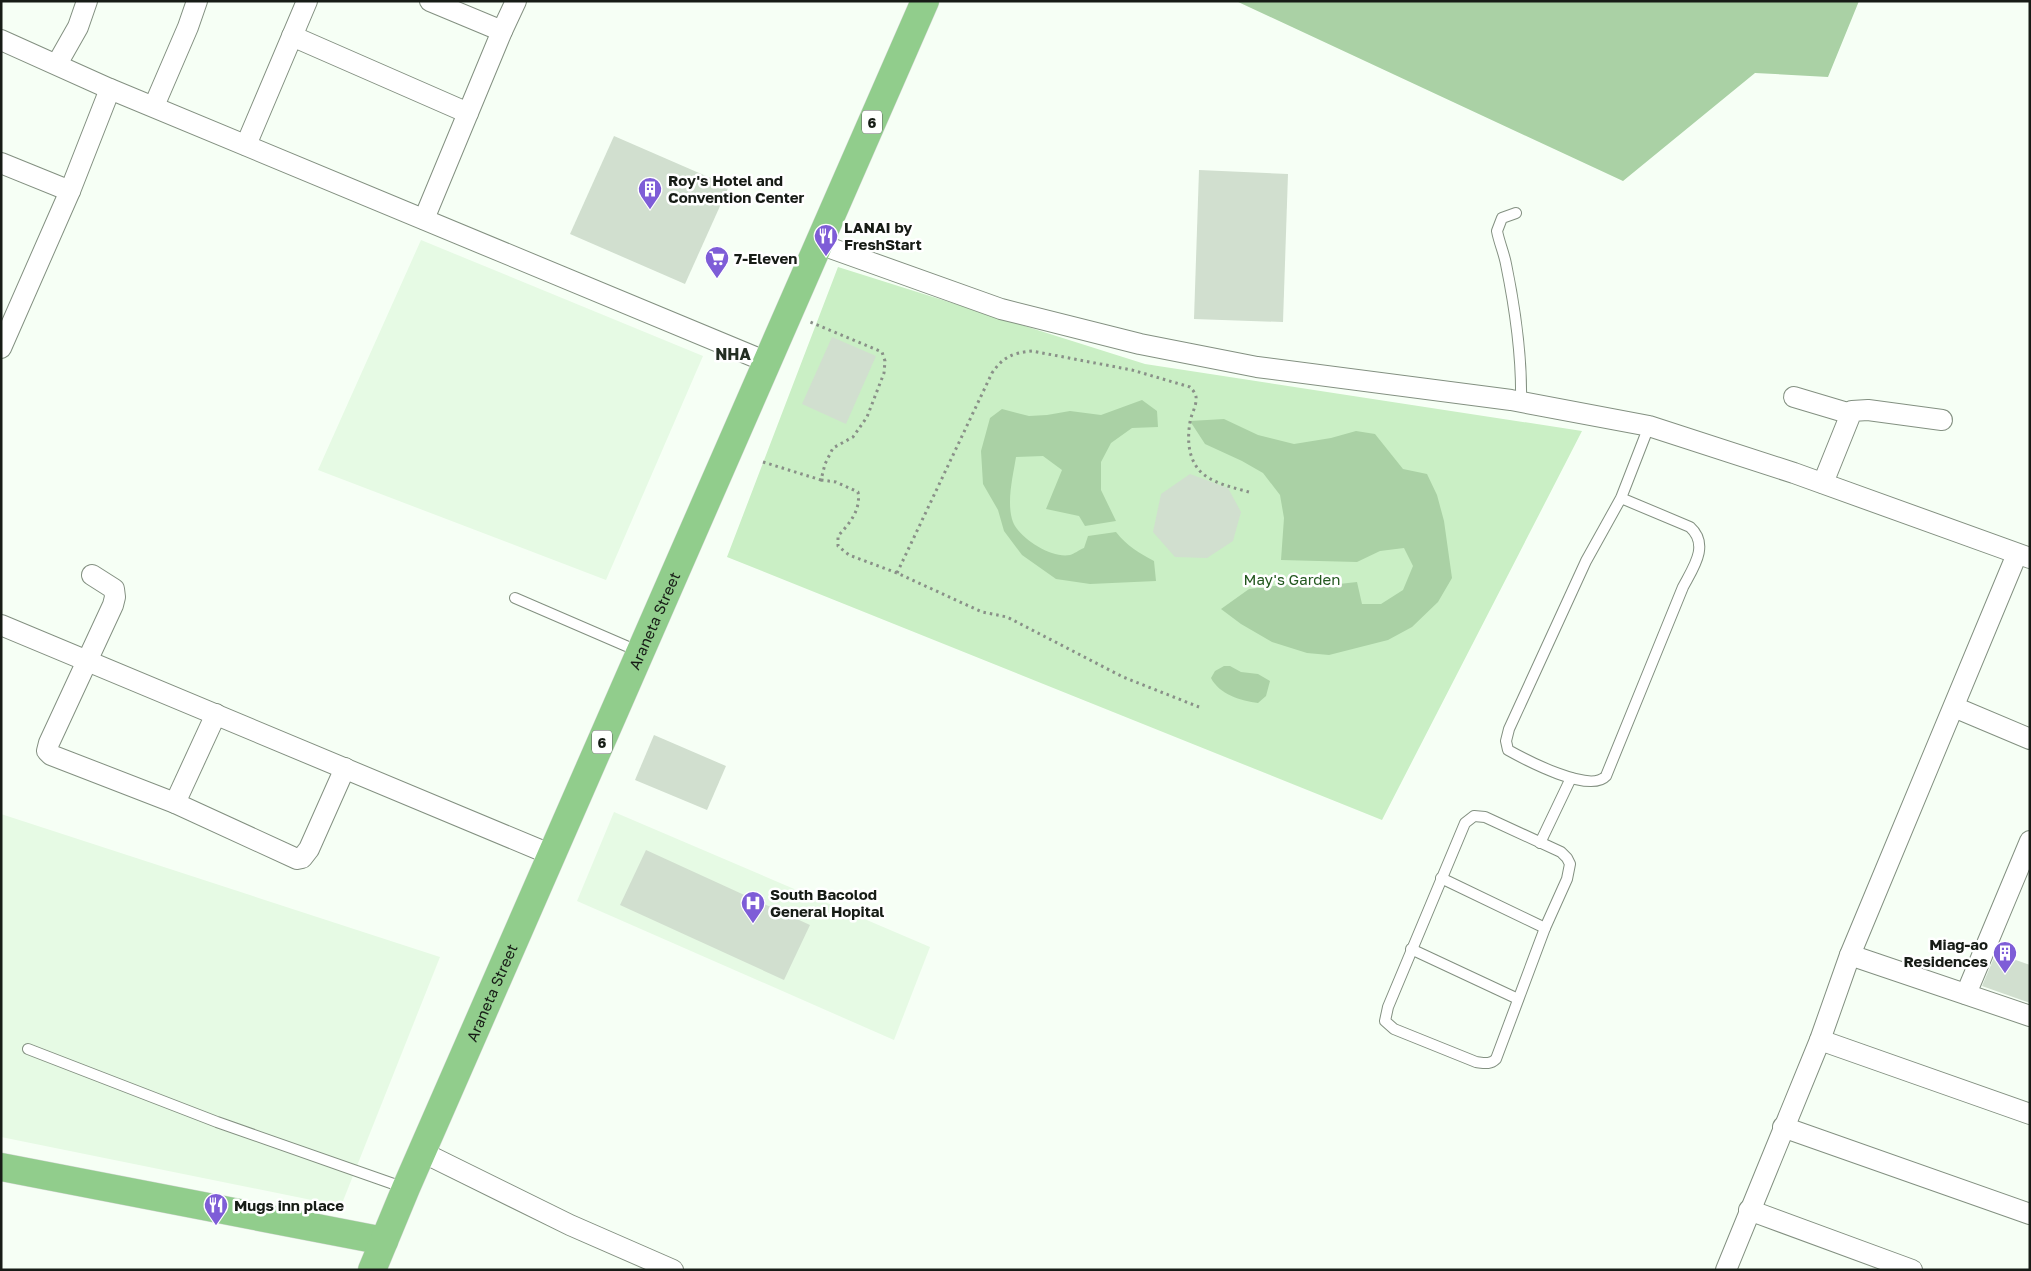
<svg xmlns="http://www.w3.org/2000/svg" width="2031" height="1271" viewBox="0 0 2031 1271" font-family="'Golos Text',sans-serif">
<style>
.built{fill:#e6fae4}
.green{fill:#caefc5}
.water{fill:#aad1a5}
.building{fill:#d1dfcf}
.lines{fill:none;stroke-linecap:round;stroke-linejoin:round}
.lane-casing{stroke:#839081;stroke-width:12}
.street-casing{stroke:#839081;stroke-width:22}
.primary-casing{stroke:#dadbda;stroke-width:29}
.path{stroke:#899088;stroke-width:3;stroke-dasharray:2.5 4;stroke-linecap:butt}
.lane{stroke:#fff;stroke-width:10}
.street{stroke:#fff;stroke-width:20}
.primary{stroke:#91cd8c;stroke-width:28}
.labels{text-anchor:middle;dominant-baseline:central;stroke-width:5;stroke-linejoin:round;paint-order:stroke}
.shield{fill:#fff;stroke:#5d605c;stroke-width:1}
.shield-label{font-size:14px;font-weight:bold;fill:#171c16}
.poi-label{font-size:15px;font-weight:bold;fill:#171c16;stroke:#fff;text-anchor:start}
.park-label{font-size:15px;fill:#22571e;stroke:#fff}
.street-label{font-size:15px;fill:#171c16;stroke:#fff}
.neighbourhood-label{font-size:16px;font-weight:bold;fill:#232e22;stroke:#fff}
</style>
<rect width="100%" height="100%" fill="#f6fff5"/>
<g class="built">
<polygon points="421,240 703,356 606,580 318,470"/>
<polygon points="614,812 930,947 894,1040 577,901"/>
<polygon points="1,814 440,957 341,1206 1,1137"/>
</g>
<polygon class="green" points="838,267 1145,364 1582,431 1382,820 727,557"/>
<g class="water">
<polygon points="1236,1 1859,1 1828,77 1755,73 1623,181"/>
<path d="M1142,400L1157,411L1158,427L1132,428L1111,443L1101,462V490L1116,521L1085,526L1079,516L1046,509L1062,470L1043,456L1016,457C1013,476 1006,503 1013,522C1019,538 1052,559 1070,555C1074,554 1079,550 1084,548L1088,536L1116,532C1127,546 1139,553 1154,561L1156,581L1090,584L1056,579L1022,555L1004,531L998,510L983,484L981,451L990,418L1002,409L1029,416L1047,415L1070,411L1101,415Z"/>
<polygon points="1224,419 1258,435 1294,444 1331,438 1356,431 1375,434 1403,469 1427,474 1437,495 1444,521 1452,578 1438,602 1412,627 1388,640 1329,655 1307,653 1272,642 1241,624 1221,609 1249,589 1292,584 1321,586 1357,582 1362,604 1381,604 1403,590 1413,566 1404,548 1380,551 1357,562 1281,560 1284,518 1280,495 1263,473 1242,461 1205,444 1190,421"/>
<path d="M1224,666H1230L1241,672L1258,674L1270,681L1266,696L1258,703C1241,701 1219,694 1211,678L1215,671Z"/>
</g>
<g class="building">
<polygon points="614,136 729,186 685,284 570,234"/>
<polygon points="1199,170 1288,174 1283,322 1194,319"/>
<polygon points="832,337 876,356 846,424 802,404"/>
<polygon points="1190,474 1228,488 1241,512 1233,541 1207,558 1175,557 1153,532 1161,494"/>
<polygon points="654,735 726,766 707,810 635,780"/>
<polygon points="646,850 810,925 784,980 620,905"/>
<polygon points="1996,953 2030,965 2030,1003 1982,986"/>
</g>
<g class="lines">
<g class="lane-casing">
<g id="lane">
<path d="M1516,213L1502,218L1497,231C1499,242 1504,253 1506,264C1515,308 1522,358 1521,402"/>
<path d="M1621,498L1690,527C1710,545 1693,568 1683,587L1606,776C1590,794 1526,760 1508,750L1506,741L1509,729L1586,561L1621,498L1649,426"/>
<polyline points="515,598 640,652"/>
<path d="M1474,816L1485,817L1561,852L1567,858L1570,864L1567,879L1545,928L1496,1059C1490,1065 1484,1063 1476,1062L1394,1029L1385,1021L1388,1007L1465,823Z"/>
<polyline points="1540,843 1571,778"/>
<polyline points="1441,878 1545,928"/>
<polyline points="1411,949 1518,999"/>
<polyline points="28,1049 217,1122 405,1188"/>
</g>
</g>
<g class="street-casing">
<g id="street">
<polyline points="430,1 502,31"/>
<polyline points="292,36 468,113"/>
<polyline points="1,40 110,89 767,362"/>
<polyline points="57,64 78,27 87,1"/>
<polyline points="154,106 188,27 197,1"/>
<polyline points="246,145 307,1"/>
<polyline points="1,163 70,191"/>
<polyline points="424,219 502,31 516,1"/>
<polyline points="819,244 1001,309 1140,344 1257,367 1511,400 1649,426 1794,473 2030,558"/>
<polyline points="1,348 70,191 110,89"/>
<polyline points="1794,397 1851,414"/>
<polyline points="1823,483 1852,411 1868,410 1942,420"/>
<polyline points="92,575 114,589 115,597 113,605 49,743 47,751 51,755 175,803 297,859 302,858 309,849 345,768"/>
<polyline points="1,625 552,855"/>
<polyline points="1954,707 2030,739"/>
<polyline points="175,803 216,714"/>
<polyline points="1850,955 2030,1016"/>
<polyline points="1966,994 2030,841"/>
<polyline points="1820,1040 2030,1114"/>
<polyline points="1783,1127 2030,1214"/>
<polyline points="422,1152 570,1225 673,1270"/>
<polyline points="1749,1210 1912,1270"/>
<polyline points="1726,1270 1820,1040 1850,955 2017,554"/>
</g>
</g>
<g class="primary-casing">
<g id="primary">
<polyline points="1,1167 384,1241"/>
<path id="s1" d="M372,1270L406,1188L925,1"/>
</g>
</g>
<g class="path">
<polyline points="763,462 821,480 825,464 833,448 853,437 867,417 884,373 885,361 882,352 810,322"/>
<path d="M821,480L836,482L858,492C861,510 850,523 838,536V546L849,555L897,573L982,612L1007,617L1123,677L1199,707"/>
<path d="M897,573L992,373C1003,357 1012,353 1032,351L1132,370L1190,387C1193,390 1197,395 1196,400C1196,407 1191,415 1190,422C1187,440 1188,460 1202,473C1214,484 1236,488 1252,493"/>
</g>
<use href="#lane" class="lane"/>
<use href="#street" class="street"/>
<use href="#primary" class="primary"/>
</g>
<defs>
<g id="building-pin" transform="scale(1.25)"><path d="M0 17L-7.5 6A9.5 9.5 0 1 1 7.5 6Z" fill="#7e5dd7" stroke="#fff"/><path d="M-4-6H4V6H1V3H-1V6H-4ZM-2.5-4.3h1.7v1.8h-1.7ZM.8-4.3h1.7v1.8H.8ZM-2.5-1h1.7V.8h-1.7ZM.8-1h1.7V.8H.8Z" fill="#fff"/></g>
<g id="restaurant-pin" transform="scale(1.25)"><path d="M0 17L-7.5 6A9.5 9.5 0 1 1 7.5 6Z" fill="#7e5dd7" stroke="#fff"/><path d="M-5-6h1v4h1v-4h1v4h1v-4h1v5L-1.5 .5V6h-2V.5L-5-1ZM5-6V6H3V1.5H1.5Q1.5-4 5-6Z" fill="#fff"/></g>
<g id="supermarket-pin" transform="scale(1.25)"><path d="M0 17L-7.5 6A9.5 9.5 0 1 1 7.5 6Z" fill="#7e5dd7" stroke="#fff"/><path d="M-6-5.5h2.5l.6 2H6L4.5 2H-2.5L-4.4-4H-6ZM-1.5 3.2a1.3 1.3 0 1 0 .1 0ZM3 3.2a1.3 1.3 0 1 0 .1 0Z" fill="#fff"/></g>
<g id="hospital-pin" transform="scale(1.25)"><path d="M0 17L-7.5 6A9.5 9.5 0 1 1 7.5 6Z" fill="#7e5dd7" stroke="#fff"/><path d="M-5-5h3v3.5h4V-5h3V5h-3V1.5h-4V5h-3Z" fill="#fff"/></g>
</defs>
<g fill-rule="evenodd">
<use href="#building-pin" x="650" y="189"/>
<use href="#restaurant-pin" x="826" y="236"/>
<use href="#supermarket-pin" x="717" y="258"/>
<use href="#hospital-pin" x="753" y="903"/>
<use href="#building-pin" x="2005" y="953"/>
<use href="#restaurant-pin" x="216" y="1205"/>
</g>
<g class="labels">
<g class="shield">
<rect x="862" y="110.5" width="20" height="23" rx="4"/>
<rect x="592" y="730.5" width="20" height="23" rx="4"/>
</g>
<g class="shield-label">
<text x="872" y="122">6</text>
<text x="602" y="742">6</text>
</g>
<g class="poi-label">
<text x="668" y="180">Roy's Hotel and<tspan x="668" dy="17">Convention Center</tspan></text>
<text x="844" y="227">LANAI by<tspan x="844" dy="17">FreshStart</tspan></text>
<text x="734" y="258">7-Eleven</text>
<text x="770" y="894">South Bacolod<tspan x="770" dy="17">General Hopital</tspan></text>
<text x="1988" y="944" text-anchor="end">Miag-ao<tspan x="1988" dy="17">Residences</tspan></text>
<text x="234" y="1205">Mugs inn place</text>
</g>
<g class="park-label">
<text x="1292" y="579">May's Garden</text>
</g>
<g class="street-label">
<text stroke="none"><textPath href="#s1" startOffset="708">Araneta Street</textPath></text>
<text stroke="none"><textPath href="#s1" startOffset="302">Araneta Street</textPath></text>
</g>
<g class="neighbourhood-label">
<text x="733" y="354">NHA</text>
</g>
</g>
<rect width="2031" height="1271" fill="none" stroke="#171c16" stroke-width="5"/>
</svg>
